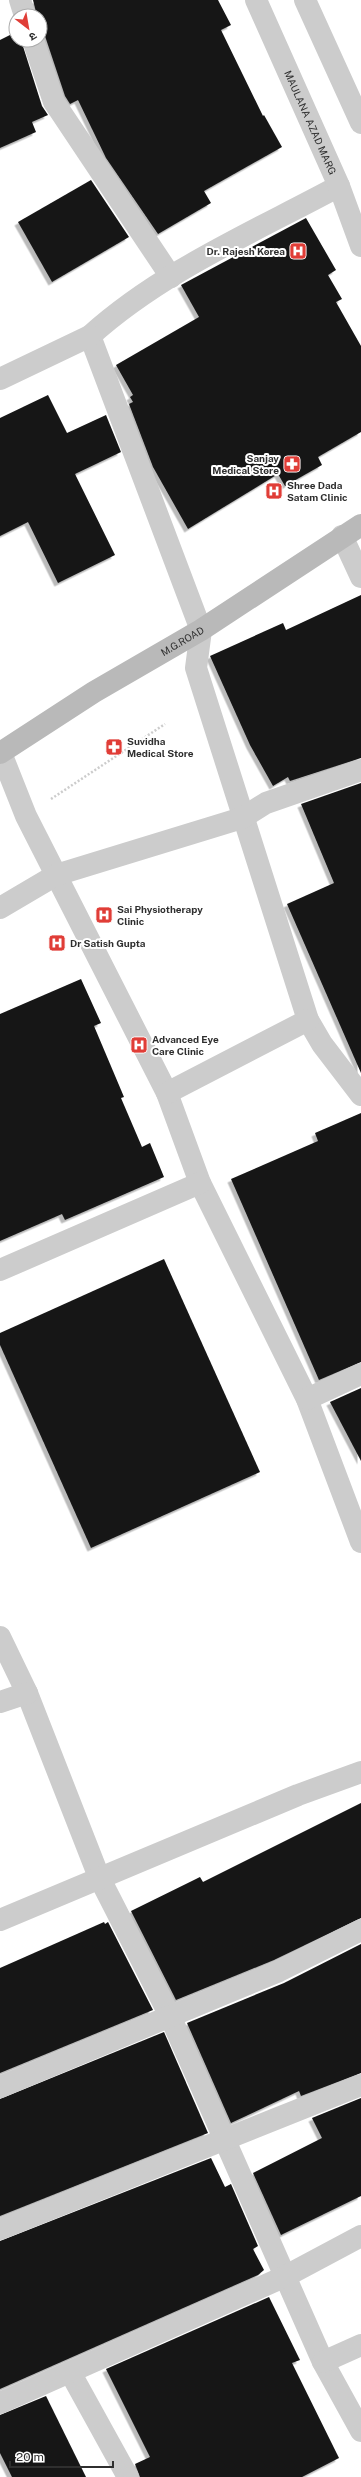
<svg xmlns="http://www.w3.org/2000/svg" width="361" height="2477" viewBox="0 0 361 2477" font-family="'Public Sans','Noto Sans Devanagari',sans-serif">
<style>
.building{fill:#161616;filter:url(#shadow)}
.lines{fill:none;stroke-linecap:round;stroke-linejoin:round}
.path{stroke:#ccc;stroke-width:2.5;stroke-dasharray:2 2;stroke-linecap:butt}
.minor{stroke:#ccc;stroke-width:22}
.tertiary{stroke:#ccc;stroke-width:22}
.secondary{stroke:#b9b9b9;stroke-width:22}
.labels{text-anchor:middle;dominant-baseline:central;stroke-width:4;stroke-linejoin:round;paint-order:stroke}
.street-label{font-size:10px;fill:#2f2f2f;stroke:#fff}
.poi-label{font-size:10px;font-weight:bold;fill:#2f2f2f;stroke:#fff;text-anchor:start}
</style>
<defs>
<filter id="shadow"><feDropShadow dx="-3.5" dy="3.5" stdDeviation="0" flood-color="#0004"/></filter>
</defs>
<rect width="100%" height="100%" fill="#fff"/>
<g class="building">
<polygon points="33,0 218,0 231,25 221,30 263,116 264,115 282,147 204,191 211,203 158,234 106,158 78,100 70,104 65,96 45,36 40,30 40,16 37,16"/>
<polygon points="16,32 16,40 21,40 42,106 48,115 32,122 36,132 0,148 0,40"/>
<polygon points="91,180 129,237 52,282 18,222"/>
<polygon points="306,218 336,270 328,275 342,299 336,302 361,346 361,432 318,457 322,465 285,486 278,474 188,529 153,467 129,404 133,402 130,397 133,395 116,365 199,317 181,285"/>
<polygon points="48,395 67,433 106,415 121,452 75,474 115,555 58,583 28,522 0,536 0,418"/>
<polygon points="361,595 361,758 290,781 288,777 273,786 250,745 210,656 283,623 286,630"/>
<polygon points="361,783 361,1073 287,904 334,883 301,804"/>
<polygon points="81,979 101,1023 94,1026 124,1097 121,1098 142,1147 150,1143 164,1177 65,1220 62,1214 0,1241 0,1014"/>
<polygon points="361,1113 361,1362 319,1380 231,1179 318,1141 315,1133"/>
<polygon points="164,1259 260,1472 91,1548 0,1345 0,1333"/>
<polygon points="361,1388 361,1461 330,1402"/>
<polygon points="361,1803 361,1918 274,1960 176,2000 131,1911 200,1877 203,1882"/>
<polygon points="104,1922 105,1924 108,1922 153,2010 0,2073 0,1968"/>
<polygon points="361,1944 361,2073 301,2096 299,2091 231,2123 187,2023 284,1983"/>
<polygon points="164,2032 208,2133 0,2216 0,2099"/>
<polygon points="361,2098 361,2196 281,2235 253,2173 322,2138 312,2118"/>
<polygon points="211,2158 225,2187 231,2184 258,2246 253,2249 264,2270 258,2275 0,2389 0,2241"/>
<polygon points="269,2297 300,2360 292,2363 339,2458 302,2477 140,2477 135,2464 150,2457 106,2369"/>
<polygon points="46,2396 86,2477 12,2477 0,2453 0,2415"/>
</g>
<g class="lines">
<polyline class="path" points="51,799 165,724"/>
<g class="minor">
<polyline points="20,0 25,16"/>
<polyline points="33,40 54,102 171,277"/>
<path d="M339,186C254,232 162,271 90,336L201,630L196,668L308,1020L322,1044L361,1095"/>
<polyline points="0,379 90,336"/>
<polyline points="342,536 361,577"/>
<polyline points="1,753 26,816 167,1093 200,1183 307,1399 361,1542"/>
<polyline points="0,908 56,875 242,818 266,803 361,770"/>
<polyline points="167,1093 308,1020"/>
<polyline points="0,1270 200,1183"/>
<polyline points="307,1399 361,1374"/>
<polyline points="0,1637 27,1693 99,1877 170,2016 323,2362 361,2431"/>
<polyline points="0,1702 27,1693"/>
<polyline points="0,1920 298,1795 361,1772"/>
<polyline points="0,2087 279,1971 361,1930"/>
<polyline points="0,2229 361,2085"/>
<polyline points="323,2362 361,2345"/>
<polyline points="70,2372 128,2477"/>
<polyline points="0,2403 286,2276 361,2236"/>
</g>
<g class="tertiary">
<path id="s1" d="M256,0L339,186L361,246"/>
<polyline points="305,0 361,123"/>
</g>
<path class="secondary" id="s2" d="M0,753L94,692L201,630L361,525"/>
</g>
<defs>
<g id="hospital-square" transform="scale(0.9)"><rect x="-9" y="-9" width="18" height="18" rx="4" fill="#e03d37" stroke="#fff"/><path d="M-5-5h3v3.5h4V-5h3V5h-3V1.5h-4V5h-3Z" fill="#fff"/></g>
<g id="pharmacy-square" transform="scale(0.9)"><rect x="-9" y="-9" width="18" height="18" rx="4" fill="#e03d37" stroke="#fff"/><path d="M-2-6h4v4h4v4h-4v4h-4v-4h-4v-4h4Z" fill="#fff"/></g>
</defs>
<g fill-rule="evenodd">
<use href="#hospital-square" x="298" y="251"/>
<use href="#pharmacy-square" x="292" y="464"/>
<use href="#hospital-square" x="274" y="491"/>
<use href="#pharmacy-square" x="114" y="747"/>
<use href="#hospital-square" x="104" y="915"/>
<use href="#hospital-square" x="57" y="943"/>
<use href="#hospital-square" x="139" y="1045"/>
</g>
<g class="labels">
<g class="street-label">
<text stroke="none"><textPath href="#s1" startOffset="134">MAULANA AZAD MARG</textPath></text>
<text stroke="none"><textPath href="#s2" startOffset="214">M.G.ROAD</textPath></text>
</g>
<g class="poi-label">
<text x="285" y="251" text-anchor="end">Dr. Rajesh Korea</text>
<text x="279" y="458" text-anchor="end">Sanjay<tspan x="279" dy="12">Medical Store</tspan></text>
<text x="287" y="485">Shree Dada<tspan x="287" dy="12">Satam Clinic</tspan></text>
<text x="127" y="741">Suvidha<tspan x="127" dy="12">Medical Store</tspan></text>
<text x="117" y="909">Sai Physiotherapy<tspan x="117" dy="12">Clinic</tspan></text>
<text x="70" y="943">Dr Satish Gupta</text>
<text x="152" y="1039">Advanced Eye<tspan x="152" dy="12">Care Clinic</tspan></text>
</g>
</g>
<g transform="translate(28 28) rotate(149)"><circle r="19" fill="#ffffff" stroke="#acacac"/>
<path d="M0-3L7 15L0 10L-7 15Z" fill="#e03d37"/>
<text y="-6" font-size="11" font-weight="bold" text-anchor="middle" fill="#2f2f2f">उ</text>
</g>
<path d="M10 2461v6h103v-6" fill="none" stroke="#2f2f2f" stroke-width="2"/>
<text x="16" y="2461" font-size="12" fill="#2f2f2f" stroke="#ffffff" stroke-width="3" paint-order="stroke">20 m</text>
</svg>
